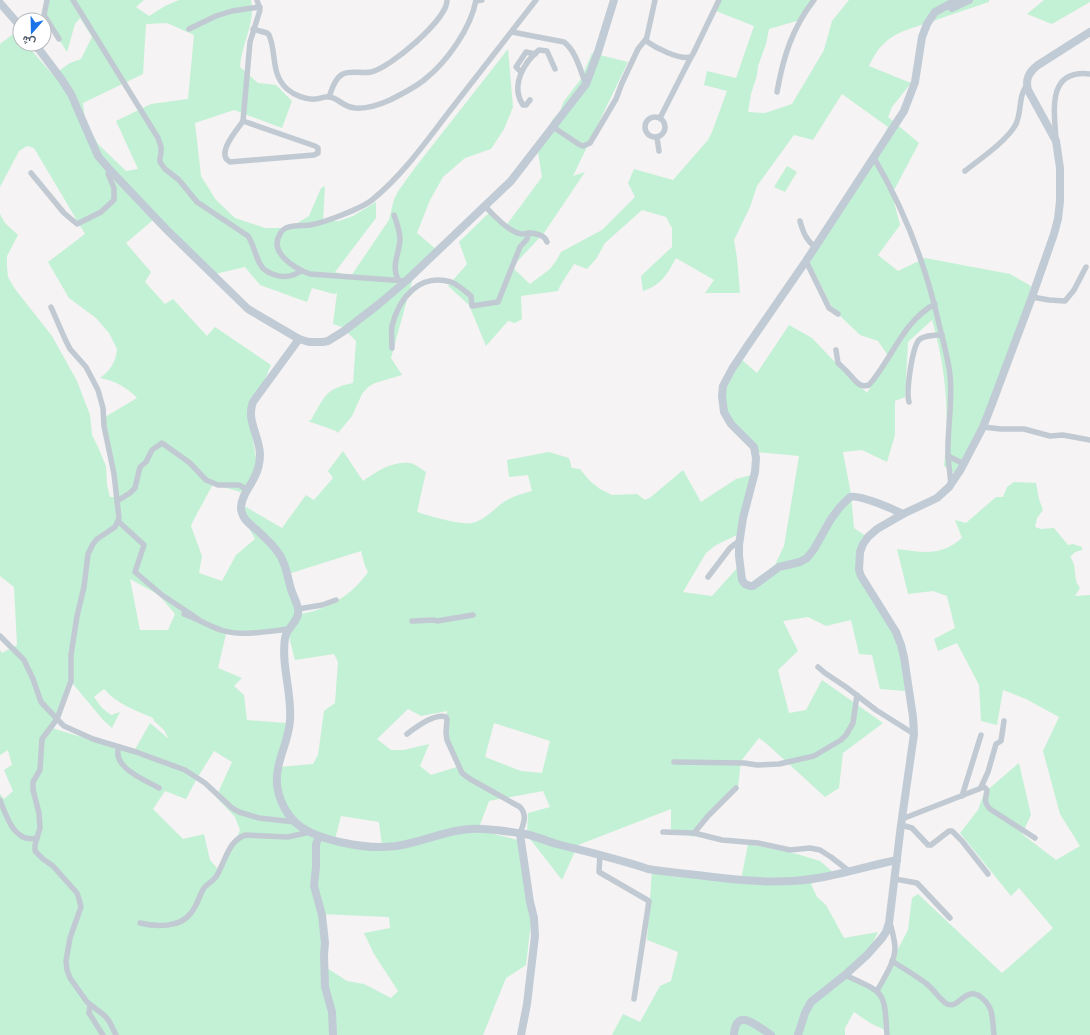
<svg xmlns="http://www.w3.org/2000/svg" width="1090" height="1035" viewBox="0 0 1090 1035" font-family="Arial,Vazirmatn,sans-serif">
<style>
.green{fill:#c3f1d5;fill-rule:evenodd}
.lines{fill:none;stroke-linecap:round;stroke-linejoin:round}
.street{stroke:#c1cad2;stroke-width:5.5}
.secondary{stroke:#c1cbd6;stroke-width:8}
</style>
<rect width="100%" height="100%" fill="#f5f3f3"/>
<g class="green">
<path d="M48,0H144L136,7L149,16L165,6L179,0H251C256,22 241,45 240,67L258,83L276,85L292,101L282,128L234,110L195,123L201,176L216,200L235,218L265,228H289L309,216L321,188L325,186L323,221H339L353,216L376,202V218L335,272L351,276L389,220L394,199L399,190L414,169L508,49L513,107L504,129L491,149L465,158L443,177L430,200L417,233L437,250L413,278L391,358L402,375L375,383L368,387L362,394L352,416L338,433L336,431L308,421L311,420C325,397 324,389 353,383L356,341L342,327L333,324L337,293L334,294L312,288L307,302L260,285L245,267L215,274L153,220L126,243L151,272L145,282L165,304L173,299L207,336L215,327L271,365L252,410V433L256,459L253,479L247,494L213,484L192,523L191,526L202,556L199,573L222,581L236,555L255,539L240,512L246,507L282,528L306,495L314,500L333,478L328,471L343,451L363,481C376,472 392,461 409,463C414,463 421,469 426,472L417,512C430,516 459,525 472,523C483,521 492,511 501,504C510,497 521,494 532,491L528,475L509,477L507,460L549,452L569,458L572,468L580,469L590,481L600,489L612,495L637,494L645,500L651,497L683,470L701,502L736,479L755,474L739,534L716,545L706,553L683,592L712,596L738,567L749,584L775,565L784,546L799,456L757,452L732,426L722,397L741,359L757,373L789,325L812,338L831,358L867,393L889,357L878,341L860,335L833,309L809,262L869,164L888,127L842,94L813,140L794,135L757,186L750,207L734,240L737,258L740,293H705L714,280L676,258C667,275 661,285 643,291L641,276L672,247V228L666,217L642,210L605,243L596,259L587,269L574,264L560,286L558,291L521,296L522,319L515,323L508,321L486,346L469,305L448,286L467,264L459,242L492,210L505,227L542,177L537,146L553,119L560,111L564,101L581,79L592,53L628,62L573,176L585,172L544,233L512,267L530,284L550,269L556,261L561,252L602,230L635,197L628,183L634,169L673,180L708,140L712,132L727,91L704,85L707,71L736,78L754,26L716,11L721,0H814L800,20L769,29L766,44L758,66L757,75L751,94L748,112L765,113L792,104L824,50L832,21L849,0H989V2C970,8 951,15 933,21C902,32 884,33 869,66L911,83L892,107L888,117L919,143L892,194L900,225L878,255L898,271L925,258L1010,274L1031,286L1024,322L979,432L958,476L944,466C950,416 946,368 932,320L908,342L905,397L895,401V435L887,462L862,450L843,452L851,494L854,528L867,537L864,543L862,573L900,643L905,691L880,689L872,655L859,654L851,620L826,626L808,617L783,621L798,651L778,670L789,713L806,710L822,680L883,723L843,753L839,788L825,797L768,745L759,738L741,761L738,787L720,803L694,837L671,831V809L578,845L562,880L527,835L528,813L550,807L543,791L489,801L478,830L518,840L531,923L526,965L506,978L483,1035H0V794L4,799L13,791L4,770L12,765L8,750L0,755V650L2,653L17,645L14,587L0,576V214L5,223L18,235L7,256V267L8,277L15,289L52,336L77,381L90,415L92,435L98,447L106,466L107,485L110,497H117L105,417L137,398C127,387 115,381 100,378C110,371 116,362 117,349L109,333L96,318L69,298L48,262L85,234L34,148L27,146L19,151L0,187V44L16,32L20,37V44H26L53,75L70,63L81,59L92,37L80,18L75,24L67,52L45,18ZM167,23L194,35L188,99L151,104L116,121L138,169L126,171L98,144L85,121L83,103L143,74L146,24ZM361,551L365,566L368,572C352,595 329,609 301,614L285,575ZM130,579L159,595L175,614L168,630H140ZM288,633L295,660L334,654L338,662L335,703L324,711L318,755L313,764L279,767L286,723L247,720L244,695L234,686L242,678L218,668L226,634ZM73,684L104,721L112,728L120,712L111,715L102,708L94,697L104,689C117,704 135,710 153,718L154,721L164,730L169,739L150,723L133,753L52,728L69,688ZM408,709L421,716L447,711L445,732L460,766L431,775L420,766L429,744L404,750H391L377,739ZM494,723L550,741L542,773L521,771L485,757ZM214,751L232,762L216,797L235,817L240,830L234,844L218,869L210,860L204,834L183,839L153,809L165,791L186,799L196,780ZM341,816L379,822L382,846L334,843ZM320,914L389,917L390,928L364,933L374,954L398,991L391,998L364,984L347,981L327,968Z"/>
<polygon points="1044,0 1090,0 1090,2 1052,24 1027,14"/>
<polygon points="787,166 797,172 785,192 774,187"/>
<path d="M1014,482L1036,483L1039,499L1043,510L1037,518L1035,527L1041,529L1054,528L1068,545L1073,544L1082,547V550L1075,552L1070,557C1078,566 1072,578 1080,588L1075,596L1090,595V1035H884L885,1030L870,1023L854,1012L845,1028V1035H612L623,1014L640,1022L660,986L671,981L678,952L647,940L652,870L675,877L741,880L748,844L797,854L820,861L835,874L811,884L817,897L826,905L844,938L878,932L867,955L848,975L877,989L908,930L912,898L918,894L1002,973L1053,928L1019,888L1011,896L960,833L978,810L984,793L1019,763L1031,815L1022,834L1056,860L1080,846L1060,814L1043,751L1059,717L1026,699L1003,690L997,725L981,721L979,685L957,643L938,651L934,639L955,628L947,596L933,591L908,594L897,549C923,552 940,557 962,538L955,520L966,523L996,497H1003L1007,487Z"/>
</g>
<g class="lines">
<g class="street">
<polyline points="47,0 44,15 59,39"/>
<path d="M73,0L158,138L161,147V153L160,158V162L165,169L179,180L197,202L248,236C254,245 255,255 260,264C265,274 282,279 293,275C296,274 299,272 301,271"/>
<path d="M655,0L646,41C656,48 679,60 691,57L693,54L719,0"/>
<polyline points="476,1 482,0"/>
<polyline points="189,29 216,16 232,11 260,7"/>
<path d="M253,29L267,33L269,35C277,53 270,73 287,89C294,95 306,100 315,99C320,99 325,96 330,97C338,98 343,107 355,108C367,109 379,105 390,100C402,94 414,88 424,80C447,62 471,28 476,0"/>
<path d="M512,32L564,42C576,51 580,70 586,84"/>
<polyline points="521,72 516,67 526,52 535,54"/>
<path d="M777,92C783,58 792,28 814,0"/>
<path d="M329,97C332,89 335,78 343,74C351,70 362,74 371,72C390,68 448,19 447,0"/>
<path d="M530,100L526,105H523C510,86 524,62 539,50L547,51L555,69"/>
<circle cx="655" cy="127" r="10"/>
<polyline points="660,118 691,57"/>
<path d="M243,121L315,146L318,148V153L314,155L230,162C215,154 237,130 243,121Z"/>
<polyline points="243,121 250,42 260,10 257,0"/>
<polyline points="553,127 580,145 583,146 590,143 616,99 622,83 638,49 646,39"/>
<polyline points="657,138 659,151"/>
<path d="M1056,139C1054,110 1047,69 1090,74"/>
<path d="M874,158C904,209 926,266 939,324C943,341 948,357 950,375C953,402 947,429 948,457C949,466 950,475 951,484"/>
<path d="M965,171C980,159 1008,140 1016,124C1022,111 1018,96 1027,85"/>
<polyline points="31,173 64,213 77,224 101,212 114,200 114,188 108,174 110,170"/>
<path d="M485,206C492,214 511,234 522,234C524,234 526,233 529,233C535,233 545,235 547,242"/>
<path d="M394,215C397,223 400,231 400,240C399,255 391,265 398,280"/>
<path d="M800,221C803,232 806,240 815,247"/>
<polyline points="806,261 829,308 838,314"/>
<path d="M406,281L310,274C296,269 268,253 280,234C281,231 285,228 289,227C296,225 304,226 310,225C324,223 362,208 372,200C404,174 427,140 452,108C480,72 508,36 536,0"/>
<polyline points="1032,297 1049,300 1065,301 1074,290 1086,267"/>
<polyline points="51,307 65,339 70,349 86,367 98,390 103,408 104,426 114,474 119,518 115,527 97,539 93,544 88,554 84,587 77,616 71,655 71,681 57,719 64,726 93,739 136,752 185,770 205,783 232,808 239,812 259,818 295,822"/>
<path d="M392,348C392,341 391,333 392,326C399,298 419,273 451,282C457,284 465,291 471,296L472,306L498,302L520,247L527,239L529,233"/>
<path d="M836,350L838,363C842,367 846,370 850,375C856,381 859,388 869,385C892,359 903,321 935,304"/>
<path d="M909,402C906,392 912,345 920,339C926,335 936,335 942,335"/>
<polyline points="983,427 1001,429 1024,429 1050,436 1063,435 1090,440"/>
<polyline points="948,456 964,464"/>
<polyline points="117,501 130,493 135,488 140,467 146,462 152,450 162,443 190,463 206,480 218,485 239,485 248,490"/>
<polyline points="119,522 144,545 135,572 162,595 198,619"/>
<polyline points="708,577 730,548 739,541"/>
<polyline points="298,609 322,605 336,600"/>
<path d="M184,614C197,618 208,626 221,630C240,637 270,631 289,629"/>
<polyline points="412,621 434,620 437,621 473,615"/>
<polyline points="0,636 24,660 33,679 41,702 57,719 42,739 40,770 33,782 33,790 39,813 40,828 35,845 35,851 43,859 53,866 77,893 79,899 81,907 70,938 66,961 67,970 70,978 87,1002 105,1016 109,1021 116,1035"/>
<polyline points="818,667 825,673 846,687 876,710 914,734"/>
<path d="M407,734C416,727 435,713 446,717L447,719L446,733L447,740L462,773L470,779L520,807C528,816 523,824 520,834"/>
<path d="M119,747C111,767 145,780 159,788"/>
<polyline points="674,762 744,763 757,765 779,764 814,756 841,740 846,735 853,723 857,695"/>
<polyline points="981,787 988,772 996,744 1001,741 1004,721"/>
<polyline points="736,788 708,816 694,833 722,840 758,843 790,850 810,848 820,850 831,857 849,871"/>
<polyline points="962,796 981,735"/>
<path d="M0,800C6,816 15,844 37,838"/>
<path d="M902,819L984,787L987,790C986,799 983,801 990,809L1035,838"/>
<polyline points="901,825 912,828 928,845 931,845 949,831 952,831 962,841 988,874"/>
<polyline points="663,832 694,833"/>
<polyline points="600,854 599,872 649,901 634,999"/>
<polyline points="895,879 917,883 950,918"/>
<path d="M140,923C156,927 180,928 191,913C197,906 199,896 204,888C206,885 210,883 213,880C217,877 219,872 221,867C227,855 231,839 246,835L288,837L310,832"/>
<path d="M892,961C904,969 917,976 928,985C934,990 941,1001 947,1004C957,1008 962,995 971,994C979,992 989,1004 991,1011C993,1018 993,1027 994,1035"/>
<path d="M845,975C886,994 884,990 887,1035"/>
<path d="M877,991C884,978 894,964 895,949C895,940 892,931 890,923"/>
<polyline points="90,1005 89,1013 103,1035"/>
</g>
<g class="secondary">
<path d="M614,0L598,52L586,84L511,181L406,281L379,304L344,331L328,341L323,342H309L299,339L253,402C246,420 259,435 260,454C260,461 258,471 254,478C250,487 241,496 241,508C241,511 243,516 245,519C248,523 253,527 257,530C264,537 271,543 277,551C286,562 287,576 291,589C293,596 297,602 298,609C300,621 287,627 285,638C281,666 292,692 290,720C289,742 275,762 277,784C278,797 285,812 294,821C313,841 369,850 396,846C425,842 454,826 484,829C498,830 512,832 525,834C536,836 546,841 557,844C588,852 618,859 648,869C665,872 681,873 697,875C727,879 762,883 792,881C828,879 862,867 897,860"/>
<polyline points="0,3 20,26"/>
<polyline points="952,8 969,0"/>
<polyline points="35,44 62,80 71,94 98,156 110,170 166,229 248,309 299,339"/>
<path d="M903,514C893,509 859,494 850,497L840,507L831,519L814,549L807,558L800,562L779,567L753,586H750L745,584L742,580L739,556V545L743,518L755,472L756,458L754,447L731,424L724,412L722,396L723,386L732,369L748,345L806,261L904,111L915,82L922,37L927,24L935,12L957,0"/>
<polyline points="520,834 530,902 534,918 535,936 527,1004 521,1035"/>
<polyline points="319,837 316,844 316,867 314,886 322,915 325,943 324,955 325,987 332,1012 333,1035"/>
<path d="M734,1035C736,1006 757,1026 771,1035"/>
<path d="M798,1035L805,1013L811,1002L845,975L867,955L882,938L886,932L889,923L901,825L914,734L913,717L904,657L901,645L896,632L861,576L859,570L860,552L863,544L868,537L877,529L903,514L937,498L949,487L961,469L983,427L992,404L1032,297L1054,234L1058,219L1060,201V168L1056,141L1028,90C1025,79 1029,72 1038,65L1090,32"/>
</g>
</g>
<g transform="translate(32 32) rotate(200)"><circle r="19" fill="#ffffff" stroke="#b7bbc0"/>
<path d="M0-3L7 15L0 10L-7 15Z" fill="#1a73e8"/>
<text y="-6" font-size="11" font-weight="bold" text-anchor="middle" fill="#4a5661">ش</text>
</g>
</svg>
